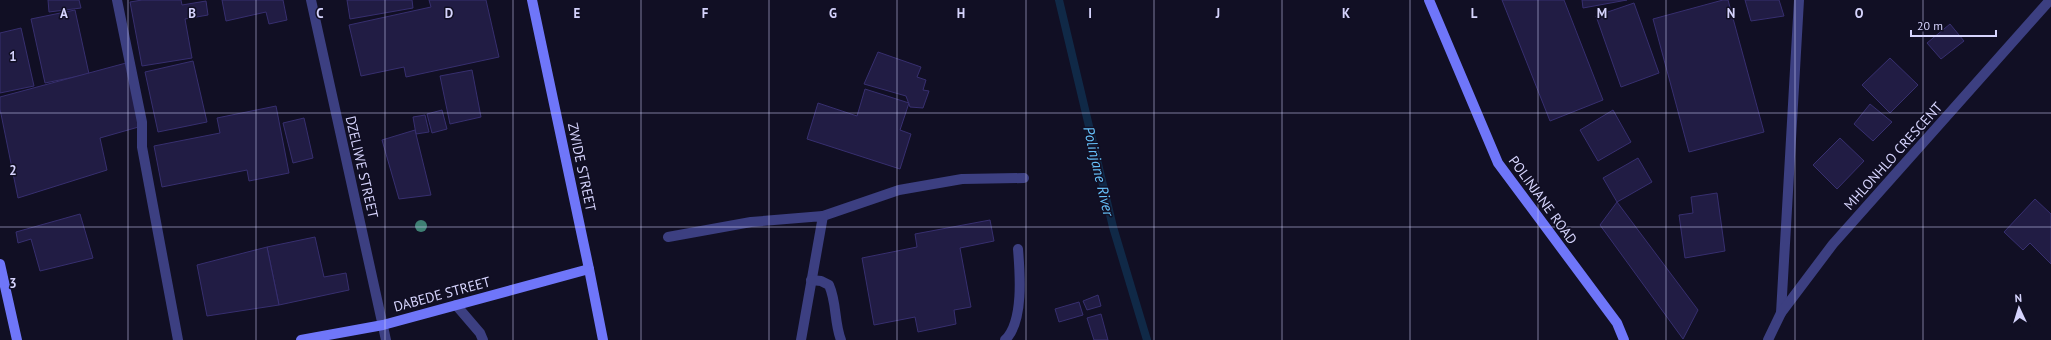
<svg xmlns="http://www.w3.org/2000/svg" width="2051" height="340" viewBox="0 0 2051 340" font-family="'PT Sans',sans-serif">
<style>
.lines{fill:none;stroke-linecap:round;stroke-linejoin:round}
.stream{stroke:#102947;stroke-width:8}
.building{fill:#211c44;stroke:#372f6f}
.lane{stroke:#3c3f81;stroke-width:10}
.street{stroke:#3c3f81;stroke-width:10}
.secondary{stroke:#6f76f9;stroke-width:10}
.tree{fill:#3e7f73}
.grid{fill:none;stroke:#d6d4fd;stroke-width:1;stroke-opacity:0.55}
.labels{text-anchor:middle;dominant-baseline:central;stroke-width:3;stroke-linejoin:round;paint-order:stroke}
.street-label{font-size:14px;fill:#d6d4fd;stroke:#110f24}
.water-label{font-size:15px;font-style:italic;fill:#66c0f9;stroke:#110f24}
.grid-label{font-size:13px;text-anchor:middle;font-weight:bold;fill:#d6d4fd;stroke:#110f24;stroke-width:3;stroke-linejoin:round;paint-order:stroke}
</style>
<rect width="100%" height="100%" fill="#110f24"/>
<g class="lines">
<polyline class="stream" points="1059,0 1113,227 1147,340"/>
</g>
<g class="building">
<polygon points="48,0 79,0 81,8 49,12"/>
<polygon points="142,0 181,0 182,5 206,1 208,15 185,19 192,58 142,66 130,2"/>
<polygon points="222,0 283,0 287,20 269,24 266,12 226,21"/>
<polygon points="347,0 412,0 413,8 350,19"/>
<polygon points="429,0 486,0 499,57 406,77 404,67 361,76 349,25 431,7"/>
<polygon points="1502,0 1564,0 1603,100 1550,121"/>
<polygon points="1582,0 1627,0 1583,8"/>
<polygon points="1723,0 1728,0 1764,132 1689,152 1653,19"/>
<polygon points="1745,0 1779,0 1784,16 1751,21"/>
<polygon points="1634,3 1659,73 1621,87 1596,16"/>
<polygon points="75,10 89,74 45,83 31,19"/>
<polygon points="1950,24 1964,41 1941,59 1927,43"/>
<polygon points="21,28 34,86 0,93 0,33"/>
<polygon points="878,52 921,67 917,77 926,80 923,90 929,91 923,108 910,107 906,96 864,84"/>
<polygon points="1890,58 1918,85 1890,113 1862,85"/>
<polygon points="193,61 207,122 158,132 145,72"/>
<polygon points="126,63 142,126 100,138 107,170 18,198 0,109 0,97"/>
<polygon points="472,70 481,117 450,124 440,76"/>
<polygon points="865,89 909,103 900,130 911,134 900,169 807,139 818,103 857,116"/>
<polygon points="1870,104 1892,122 1873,141 1854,124"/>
<polygon points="276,106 289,173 249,181 247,170 162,187 154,146 220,133 217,118"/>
<polygon points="442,110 447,129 432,133 427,114"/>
<polygon points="1613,110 1631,142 1598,161 1580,130"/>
<polygon points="425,115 429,132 416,134 413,117"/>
<polygon points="304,118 313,158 293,163 283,123"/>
<polygon points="415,130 431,195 399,199 382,140"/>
<polygon points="1840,138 1864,161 1837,189 1813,165"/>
<polygon points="1638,158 1652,182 1617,202 1603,178"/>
<polygon points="1717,193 1725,251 1685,258 1679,215 1693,213 1691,197"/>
<polygon points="2035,199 2051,214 2051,264 2030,243 2023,250 2004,232"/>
<polygon points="1617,202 1698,310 1683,339 1600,225"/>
<polygon points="80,214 93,258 40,271 31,239 18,243 16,232"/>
<polygon points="990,220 994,241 960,248 971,307 954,310 956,324 918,332 915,317 874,325 862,258 917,247 915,234"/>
<polygon points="315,237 324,277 346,273 349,290 279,305 267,247"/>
<polygon points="267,247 279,305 207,316 197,265"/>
<polygon points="1098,295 1101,306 1087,310 1083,301"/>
<polygon points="1079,302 1083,315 1059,322 1055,309"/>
<polygon points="1101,314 1108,340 1094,340 1087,318"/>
</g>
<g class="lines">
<g class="lane">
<polyline points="311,0 386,340"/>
<polyline points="823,216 899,190 962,179 1024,178"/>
<polyline points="668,237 751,222 823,216 801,340"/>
<path d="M811,280L821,281L829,285C837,303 834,322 841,340"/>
<polyline points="456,305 480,333 483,340"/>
<polyline points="1781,313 1799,0"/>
<path d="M1005,340C1024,322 1020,273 1018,249"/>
</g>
<g class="street">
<polyline points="117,0 142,122 142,147 178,340"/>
<polyline points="1768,340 1781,313 1833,244 2050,0"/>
</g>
<g class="secondary">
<polyline points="532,0 589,269 603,340"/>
<polyline points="1429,0 1498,163 1617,323 1624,340"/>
<polyline points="0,264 17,340"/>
<polyline points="301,340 383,325 589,269"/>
</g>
</g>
<circle class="tree" cx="421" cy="226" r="6"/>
<path class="grid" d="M128,0V340M256,0V340M385,0V340M513,0V340M641,0V340M769,0V340M897,0V340M1026,0V340M1154,0V340M1282,0V340M1410,0V340M1538,0V340M1666,0V340M1795,0V340M1923,0V340M0,113H2051M0,227H2051"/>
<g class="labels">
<g class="street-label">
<text transform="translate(1893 156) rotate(-48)">MHLONHLO CRESCENT</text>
<text transform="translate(362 167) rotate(77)">DZELIWE STREET</text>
<text transform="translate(582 167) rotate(78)">ZWIDE STREET</text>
<text transform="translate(1543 200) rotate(54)">POLINJANE ROAD</text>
<text transform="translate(442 294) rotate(-15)">DABEDE STREET</text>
</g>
<g class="water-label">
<text transform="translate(1099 171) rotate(77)">Polinjane River</text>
</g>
</g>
<g class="grid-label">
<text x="64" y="18">A</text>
<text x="192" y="18">B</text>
<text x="320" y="18">C</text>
<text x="449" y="18">D</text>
<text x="577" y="18">E</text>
<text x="705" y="18">F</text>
<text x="833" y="18">G</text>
<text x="961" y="18">H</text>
<text x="1090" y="18">I</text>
<text x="1218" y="18">J</text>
<text x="1346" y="18">K</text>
<text x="1474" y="18">L</text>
<text x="1602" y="18">M</text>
<text x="1731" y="18">N</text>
<text x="1859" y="18">O</text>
<text x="13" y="61">1</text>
<text x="13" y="175">2</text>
<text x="13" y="288">3</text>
</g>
<g transform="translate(2019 308) rotate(356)" stroke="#110f24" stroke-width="3" paint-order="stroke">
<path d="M0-3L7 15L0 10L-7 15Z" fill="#d6d4fd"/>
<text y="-6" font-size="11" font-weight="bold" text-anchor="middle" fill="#d6d4fd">N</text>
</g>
<path d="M1911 30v6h85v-6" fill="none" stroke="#d6d4fd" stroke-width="2"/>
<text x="1917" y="30" font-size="12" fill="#d6d4fd" stroke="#110f24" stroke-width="3" paint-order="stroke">20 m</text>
</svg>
